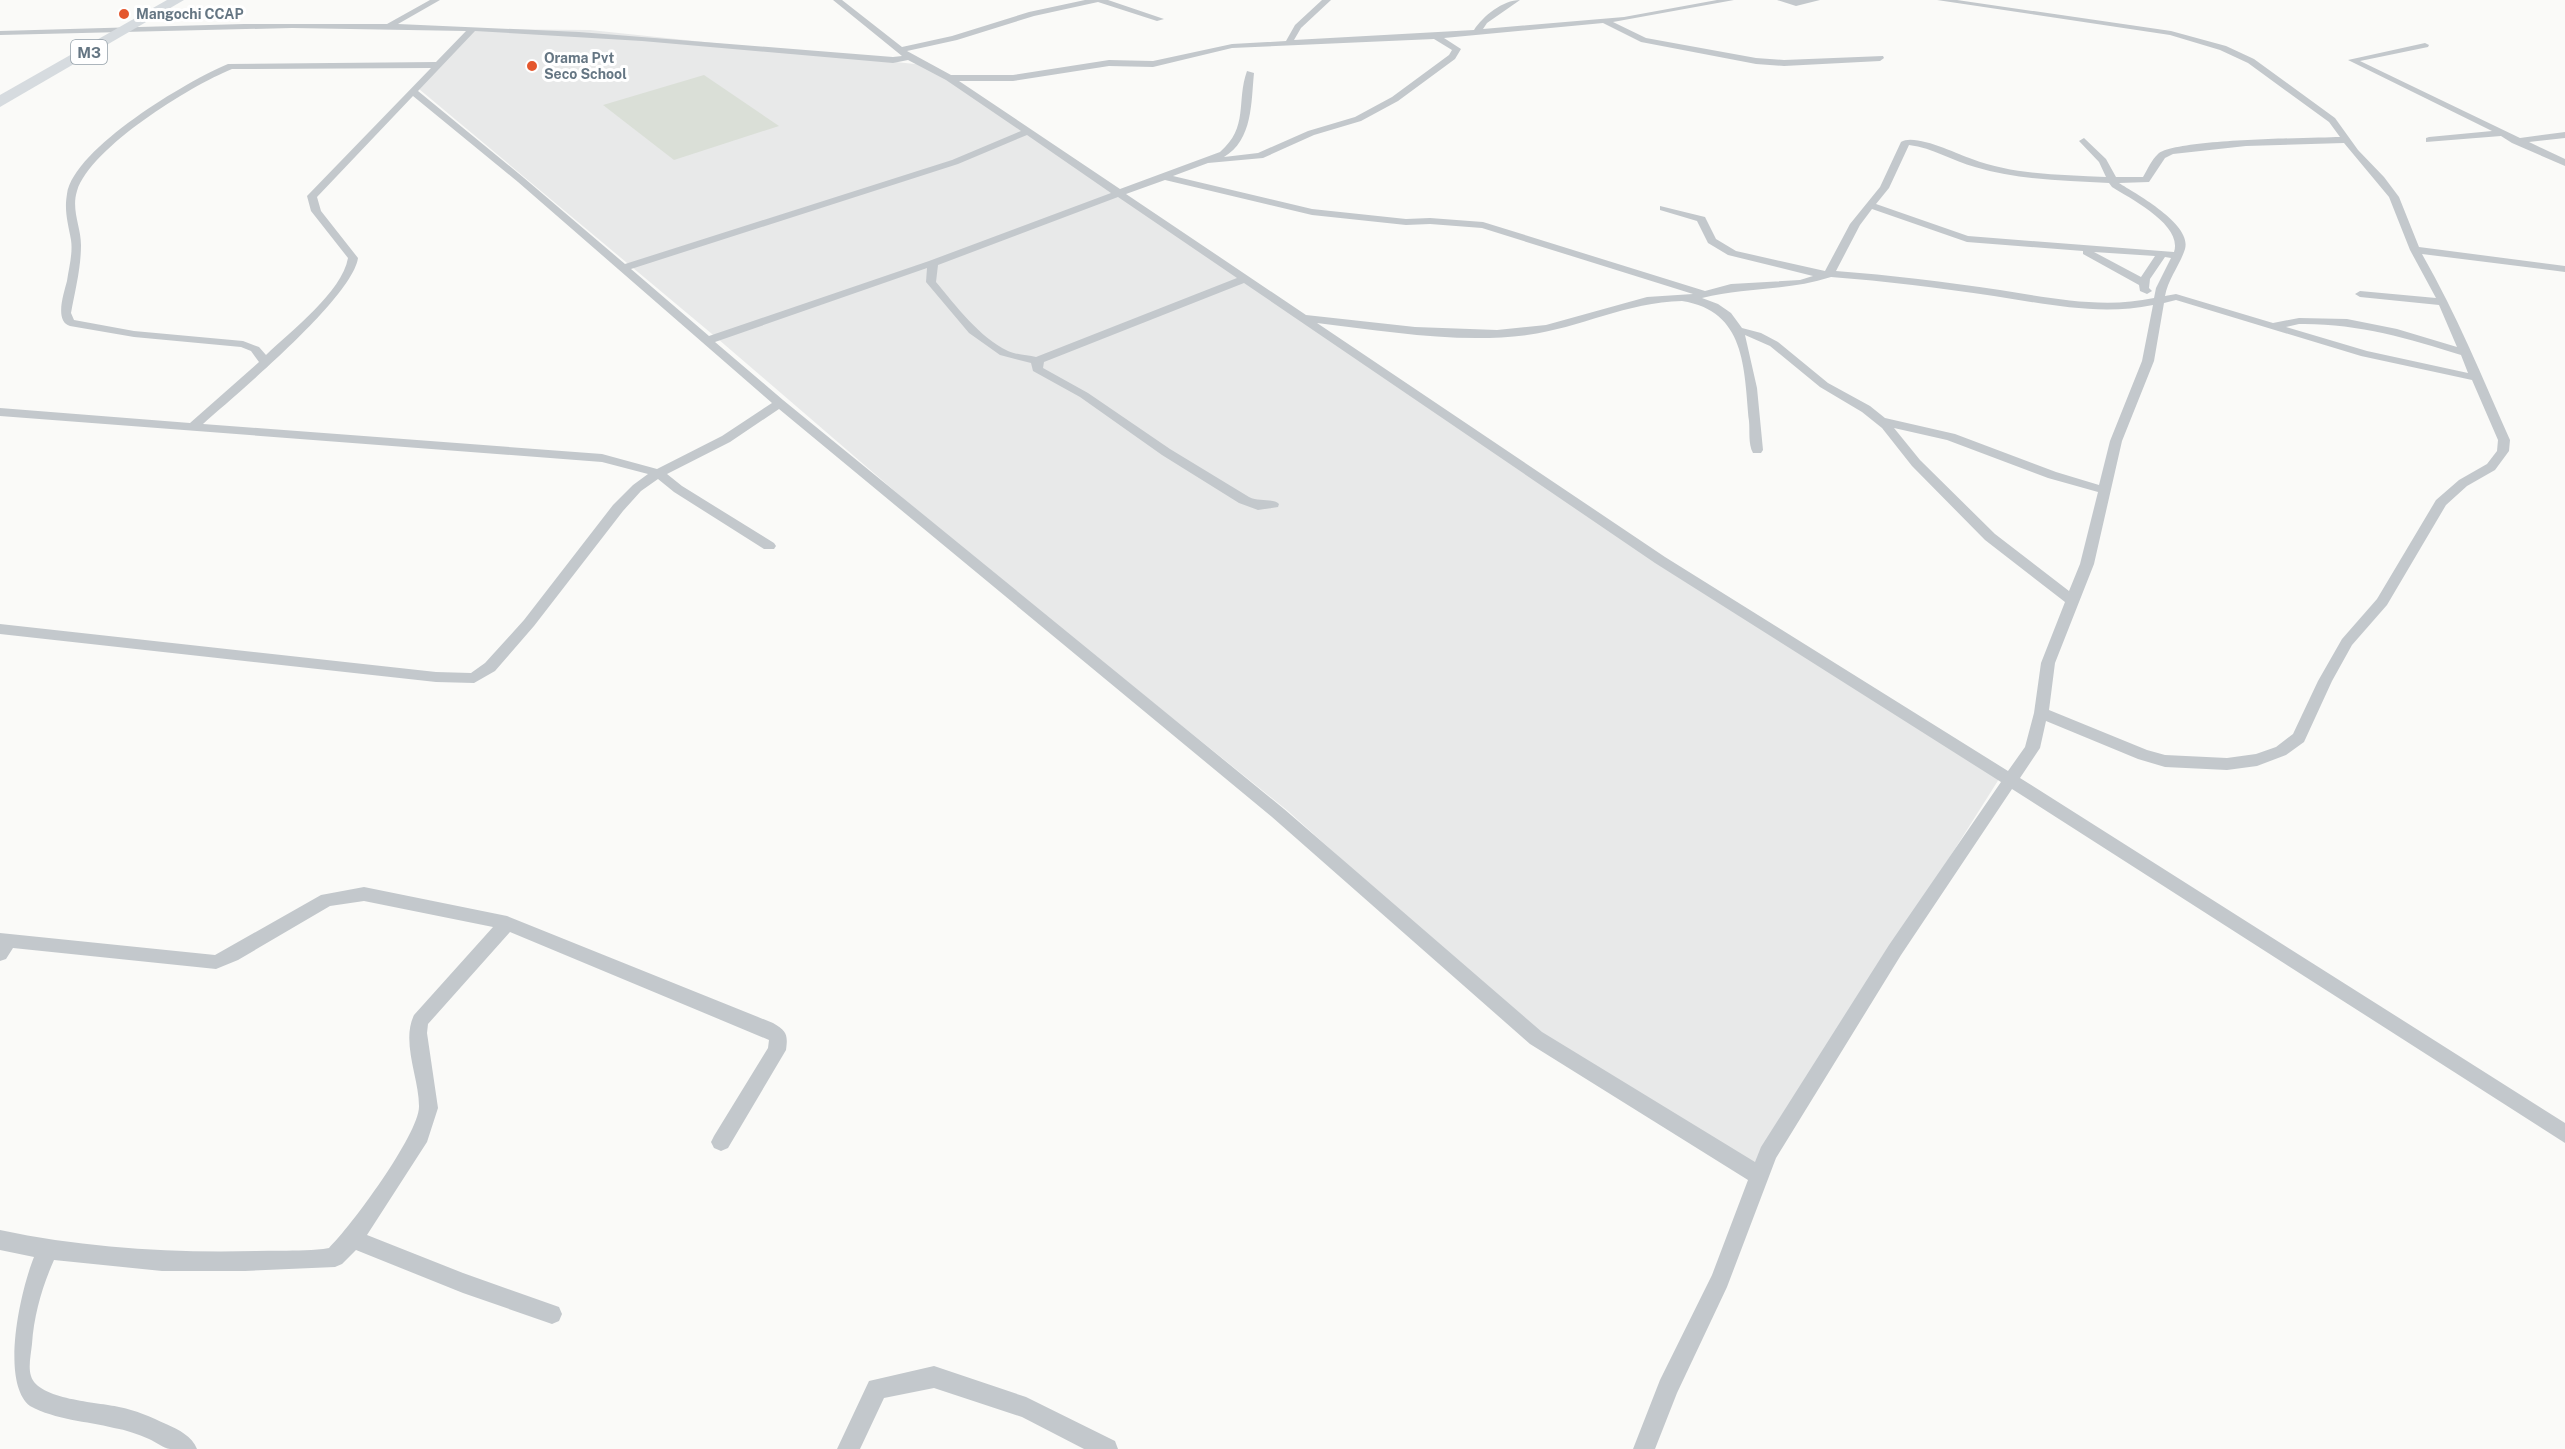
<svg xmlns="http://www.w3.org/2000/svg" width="2565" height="1449" viewBox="0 0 2565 1449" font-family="'Public Sans',sans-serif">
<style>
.built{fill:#e8e9e9}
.green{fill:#dadfd7}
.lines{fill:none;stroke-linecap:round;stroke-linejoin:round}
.street{fill:#c3c8cc;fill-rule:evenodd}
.highway{fill:#d6dbdf;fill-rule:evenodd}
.poi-dot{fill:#e4572e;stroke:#fff;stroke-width:2}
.labels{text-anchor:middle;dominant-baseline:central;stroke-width:6;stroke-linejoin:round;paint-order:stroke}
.far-poi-label{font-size:14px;font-weight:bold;fill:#657683;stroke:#fff;text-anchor:start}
.shield{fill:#fff;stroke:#939fa8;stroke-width:1.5}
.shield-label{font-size:15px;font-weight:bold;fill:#657683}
</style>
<rect width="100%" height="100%" fill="#fafaf8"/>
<polygon class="built" points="476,29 590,30 934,66 1275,302 1999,779 1748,1177 1530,1029 1288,811 962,549 718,339 419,89"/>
<polygon class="green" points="704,75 779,126 674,160 603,105"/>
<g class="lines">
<g class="street">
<path d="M430,0H440L398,24L579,32L893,57L902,56L833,0H842L902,47L952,36L1029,12L1085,0H1108L1164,19L1157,21L1098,2L1034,16L957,40L907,51L951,75H1013L1109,60L1153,61L1232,44L1286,41L1295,25L1322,0H1331L1301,28L1294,40L1474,30C1483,16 1503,0 1520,0L1487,23L1483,29L1624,17L1717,0H1734L1613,22L1646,38L1756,58L1784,60L1883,56L1884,58L1880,61L1784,66L1756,64L1641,42L1603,23L1444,38L1461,49L1455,59L1398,101L1361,121L1314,135L1263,158L1208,163L1173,176L1312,209L1406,219L1430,218L1483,222L1705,291L1731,284L1800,280L1813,276L1728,255L1708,243L1697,221L1660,210V206L1705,217L1716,239L1736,251L1825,271L1850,224L1880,187L1901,142C1915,133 1957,154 1972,159C2014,175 2062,175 2106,177L2099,162L2079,141L2084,138L2106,159L2116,177H2143C2147,170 2152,159 2158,154C2174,139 2311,138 2340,137L2329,122L2248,63L2220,50L2170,35L1937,0H1957L2171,31L2226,46L2254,59L2335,118L2358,150L2384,177L2399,197L2419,247L2565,266V272L2422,254C2457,315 2482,377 2510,440L2509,451L2495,470L2467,486L2446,505L2387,605L2352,645L2332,681L2304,742L2286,755L2257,766L2227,770L2165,767L2138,759L2046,721L2040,748L2020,778L2565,1123V1143L2012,789L1901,955L1776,1158L1727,1287L1677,1393L1655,1449H1633L1660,1380L1712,1275L1748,1180L1530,1044L1272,817L779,409L730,442L667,474L682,486L774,543L776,546L774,549H764L674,492L658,479L641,491L623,511L534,626L495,671L474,683L436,682L0,634V624L436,672L471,673L485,663L524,620L613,505L633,485L648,474L602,462L0,416V408L190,423L259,362L251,351L241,347L134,337L70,326C54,321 64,293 67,281C69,267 73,253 71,240C68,223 64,211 67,194C74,148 187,81 228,64L436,62L466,31L292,28L0,35V31L244,24H387ZM475,31L642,41L893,63L908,60L946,80L1021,131L952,160L625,264L524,178L418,91ZM1434,39L1452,50L1449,55L1392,97L1355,117L1308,131L1258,153L1224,157C1253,140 1251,102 1254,73L1247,71C1236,102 1249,127 1220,152L1120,189L959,81H1013L1109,66L1153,67L1232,48ZM431,68L307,196L311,211L348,258C342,292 291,331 266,355L259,347L243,341L134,331L74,320L71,313C75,291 81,268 81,245C81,227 71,210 77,191C91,147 190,86 232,69ZM413,96L518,182L772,403L722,436L657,469L602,454L203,424C238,393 352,298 358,258L321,211L317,197ZM1027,135L1111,193L929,261L709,336L631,269L958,164ZM2344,143L2389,197L2410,250L2436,298L2360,291L2355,294L2360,297L2439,305L2457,347L2397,329L2347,319L2299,318L2273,323L2176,294L2165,296C2168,279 2180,265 2185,249C2192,224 2136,194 2119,183L2149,182L2165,158L2173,154L2246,146ZM1909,145C1933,148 1953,161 1975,167C2019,180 2064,181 2109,183L2112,187C2131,199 2183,225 2174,252L1968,236L1876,204L1889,188ZM1165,180L1312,215L1406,225L1430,224L1482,228L1693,294L1647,297L1546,325L1497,330L1415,327L1306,315L1126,194ZM1118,197L1237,278L1036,357C1028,355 1017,355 1008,351C979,337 956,306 936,282L938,265ZM1872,209L1967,242L2083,251V254L2139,285L2140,291L2147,294L2152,291L2149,288L2150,279L2165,257L2171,258L2156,288L2154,298C2103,309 2051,298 2000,290C1945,282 1891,275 1836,271L1860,225ZM2094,252L2155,256L2141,277ZM927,268L926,282L969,333L1000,355L1031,363L1033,371L1080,397L1162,455L1239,503L1258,510L1278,507L1279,504C1273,498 1259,502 1249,497L1170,449L1088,393L1043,368L1044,362L1244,283L1655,563L2001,782L1889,945L1761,1147L1755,1162L1542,1032L1284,809L783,400L715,342ZM1831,277C1886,281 1939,288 1994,296C2046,304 2100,316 2153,305L2142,361L2110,441L2099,485L2056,472L1955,434L1885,418L1870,406L1828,383L1778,342L1761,333L1742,328L1731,313L1718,304L1702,298C1745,287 1788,291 1831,277ZM2176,300L2361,356L2472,380L2498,440L2497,451L2487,464L2459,480L2436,500L2377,599L2342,639L2318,681L2293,734L2276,747L2256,754L2227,758L2165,755L2147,750L2049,710L2055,663L2094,564L2122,441L2154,361L2164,303ZM1682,301C1746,311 1744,368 1749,421C1750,431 1748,444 1753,453H1761L1763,450L1757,388L1745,335L1770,346L1820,387L1862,412L1882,428L1912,466L1985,540L2065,602L2041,663L2034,713L2025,747L2008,771L1665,557L1317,323C1386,331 1458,344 1527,335C1580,328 1627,302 1682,301ZM2299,324C2356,323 2407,338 2461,355L2468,373L2367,351L2286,327ZM1894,428L1947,440L2048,478L2098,492L2080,564L2069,591L1995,534L1920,460Z"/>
<polygon points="1777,0 1820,0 1796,6"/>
<polygon points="2425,43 2429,45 2428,47 2360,61 2520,138 2565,132 2565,138 2529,142 2565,159 2565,166 2512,143 2501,136 2426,142 2426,138 2429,137 2492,131 2348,60"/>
<path d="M364,887L507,916L773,1023C787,1031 788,1035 786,1050L728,1148L721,1151L714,1148L711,1142L714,1136L768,1048L769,1040L510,932L428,1024L427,1033L438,1108L427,1142L367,1235L463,1273L559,1307L562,1314L559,1321L552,1324L463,1293L356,1250L342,1264L335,1267L245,1271H162L54,1260C42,1287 34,1315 32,1344C31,1354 28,1367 31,1376C38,1400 98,1402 119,1407C135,1410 151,1417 166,1424C179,1430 192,1436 197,1449C188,1449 178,1449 170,1449C163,1448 156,1442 149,1439C138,1434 126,1430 114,1428C86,1421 56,1420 30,1406C0,1382 20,1292 34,1257L0,1250V1230C85,1248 169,1253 256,1251C280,1250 306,1252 329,1248C350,1228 420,1133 419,1106C419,1078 401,1042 414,1015L493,927L364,901L330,906L238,960L216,969L13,948L6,959L0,961V933L215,955L321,895Z"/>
<polygon points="934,1366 1026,1397 1115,1441 1118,1449 1084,1449 1022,1417 934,1388 884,1398 860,1449 837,1449 869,1381"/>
</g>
<polygon class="highway" points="167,0 184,0 0,107 0,95"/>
</g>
<g class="poi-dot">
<circle cx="124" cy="14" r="6"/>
<circle cx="532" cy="66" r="6"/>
</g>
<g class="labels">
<g class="far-poi-label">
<text x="136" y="14">Mangochi CCAP</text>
<text x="544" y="58">Orama Pvt<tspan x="544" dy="16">Seco School</tspan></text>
</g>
<rect class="shield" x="71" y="40" width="36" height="24" rx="4.5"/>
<g class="shield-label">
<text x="89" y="52">M3</text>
</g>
</g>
</svg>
